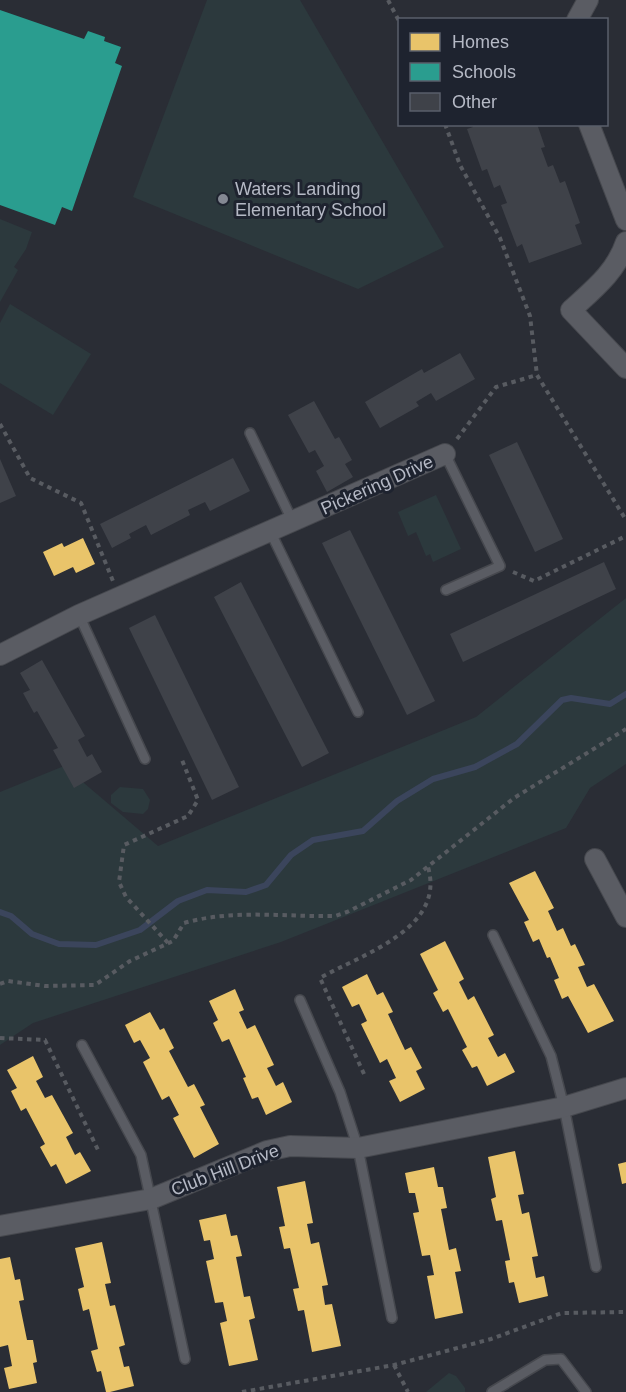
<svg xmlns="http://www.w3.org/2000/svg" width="626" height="1392" viewBox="0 0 626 1392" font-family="Helvetica,sans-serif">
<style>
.green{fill:#2c393d}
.homes{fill:#e9c46a}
.schools{fill:#2a9d8f}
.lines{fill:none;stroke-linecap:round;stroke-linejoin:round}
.stream{stroke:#3b455c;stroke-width:6}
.building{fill:#3f4249}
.lane-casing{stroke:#46484e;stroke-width:12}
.street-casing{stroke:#46484e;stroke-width:22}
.path{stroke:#585b61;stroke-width:4;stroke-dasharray:4.5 4.5;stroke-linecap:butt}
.lane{stroke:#5a5c63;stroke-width:9}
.street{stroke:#5a5c63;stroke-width:20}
.poi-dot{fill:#848893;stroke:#1e232f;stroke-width:2}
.labels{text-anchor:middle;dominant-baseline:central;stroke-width:6;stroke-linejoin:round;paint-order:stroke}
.poi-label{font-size:18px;fill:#b5b9c5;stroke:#1e232f;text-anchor:start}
.street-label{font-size:18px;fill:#b5b9c5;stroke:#1e232f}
</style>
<rect width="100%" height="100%" fill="#2a2d35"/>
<g class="green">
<polygon points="207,0 300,0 444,247 358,289 133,197"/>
<polygon points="0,219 32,232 26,249 14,267 18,270 0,302"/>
<polygon points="10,304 91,354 53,415 0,383 0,323"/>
<polygon points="436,495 461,549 433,562 430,554 426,556 416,532 408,536 398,512"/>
<polygon points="626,598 626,764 590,788 566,828 281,942 33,1023 0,1045 0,792 64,766 158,846 476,717"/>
<polygon points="120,787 143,789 150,800 148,809 143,814 123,812 111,803 111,795"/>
<polygon points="449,1373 456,1376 465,1388 465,1392 426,1392"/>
</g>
<g class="homes">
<polygon points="83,538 95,564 76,573 73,567 54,576 43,552 62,543 64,547"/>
<polygon points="535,871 554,908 548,911 557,931 563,928 571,946 575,944 585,965 578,967 587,987 594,984 614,1021 588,1033 568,996 562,999 554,980 559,978 550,957 547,958 539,939 533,942 524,922 529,920 509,883"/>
<polygon points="445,941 464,979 459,982 468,1000 474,996 494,1035 488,1038 498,1057 505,1053 515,1072 487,1086 477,1066 472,1068 462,1050 467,1047 448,1009 443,1012 433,993 438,990 420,954"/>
<polygon points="367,974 377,995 383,992 393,1012 388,1014 405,1050 411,1047 422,1068 416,1071 425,1089 400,1102 389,1081 396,1078 387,1059 380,1063 361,1024 367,1021 359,1004 352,1007 342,987"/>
<polygon points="235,989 244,1010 239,1012 247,1029 255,1025 274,1065 267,1068 276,1086 283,1082 292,1102 266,1115 258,1097 252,1099 243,1078 246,1077 229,1039 222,1042 213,1023 218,1020 209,1001"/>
<polygon points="150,1012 160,1030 164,1028 174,1048 169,1051 188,1087 194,1084 205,1105 200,1107 219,1144 194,1158 173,1118 179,1115 169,1096 162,1100 143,1062 150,1058 140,1040 134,1043 125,1025"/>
<polygon points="33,1056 43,1077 36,1081 45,1098 52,1095 73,1133 66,1137 75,1155 80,1152 91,1171 66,1184 56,1164 51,1167 40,1147 45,1144 26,1108 21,1111 11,1091 17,1088 7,1070"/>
<polygon points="515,1151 524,1194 518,1195 522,1214 529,1212 538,1256 532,1257 536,1278 544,1276 548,1296 519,1303 514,1282 509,1283 505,1261 510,1260 502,1220 496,1221 491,1199 496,1197 488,1157"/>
<polygon points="626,1162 626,1183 622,1184 618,1164"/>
<polygon points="434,1167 438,1187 443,1187 447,1208 441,1209 449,1250 456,1248 461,1271 455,1272 463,1313 435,1319 427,1276 434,1275 430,1255 422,1256 413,1213 419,1212 415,1193 409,1193 405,1173"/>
<polygon points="305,1181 313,1223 307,1224 311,1244 319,1242 328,1285 322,1286 325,1305 332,1304 341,1346 312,1352 304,1310 298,1311 293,1289 299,1288 290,1248 284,1249 279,1227 285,1226 277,1187"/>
<polygon points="226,1214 231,1236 237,1235 242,1256 236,1257 244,1297 250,1296 255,1318 249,1320 258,1360 229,1366 220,1323 227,1321 223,1302 215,1303 206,1261 214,1259 210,1240 204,1241 199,1220"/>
<polygon points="102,1242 111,1283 105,1284 110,1306 115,1305 125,1345 119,1347 124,1367 129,1366 134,1386 110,1392 106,1392 101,1371 97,1372 91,1351 98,1349 89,1309 83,1311 78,1289 84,1287 75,1248"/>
<polygon points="10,1257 15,1280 20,1279 24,1300 19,1301 27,1340 33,1340 37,1362 33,1363 37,1383 9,1389 4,1368 12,1366 8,1345 0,1347 0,1259"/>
</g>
<polygon class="schools" points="0,10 84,39 88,31 105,37 104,41 121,47 115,63 122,66 72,211 62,207 55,225 0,205"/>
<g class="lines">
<polyline class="stream" points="0,912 11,916 32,934 59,944 96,945 140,930 178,901 207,890 246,892 266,885 291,855 313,840 363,831 397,801 433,779 475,767 517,744 562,700 571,698 610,704 626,694"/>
</g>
<g class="building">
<polygon points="472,124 537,124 545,147 541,148 548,167 553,165 560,183 565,181 580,223 575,225 582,244 529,263 522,244 517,247 501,205 507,203 500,185 494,188 487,169 482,171 467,129 473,127"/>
<polygon points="460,353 475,379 436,401 431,393 416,402 419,406 380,428 365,402 422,369 424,373"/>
<polygon points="314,401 335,439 339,437 352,460 345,464 353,477 327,492 316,471 324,466 315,450 309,453 288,415"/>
<polygon points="517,442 563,539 535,552 489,455"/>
<polygon points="233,458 250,491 210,511 205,502 188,510 190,515 151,535 146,525 129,534 131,538 112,548 100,524"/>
<polygon points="0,459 16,496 0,503"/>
<polygon points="350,530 435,701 407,715 322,543"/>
<polygon points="604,562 616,589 463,662 450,634"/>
<polygon points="241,582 329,753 302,767 214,597"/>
<polygon points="155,615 239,787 212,800 129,628"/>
<polygon points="42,660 85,736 78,740 87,757 92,754 102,772 74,788 53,750 58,748 37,711 34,713 23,693 30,690 20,673"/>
</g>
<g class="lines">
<g class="lane-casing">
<g id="lane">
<polyline points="250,433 293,522"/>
<polyline points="445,454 500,566 446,590"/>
<polyline points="270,531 358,712"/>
<polyline points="79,615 145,759"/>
<polyline points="493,935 551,1056 564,1107 596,1267"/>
<polyline points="300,1000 340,1092 358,1148 392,1318"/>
<polyline points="82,1045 141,1155 185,1359"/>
<polyline points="492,1392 545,1360 561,1359 586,1392"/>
</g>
</g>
<g class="street-casing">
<g id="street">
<polyline points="577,20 588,0"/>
<polyline points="589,124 626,220"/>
<path d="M626,242C616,272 594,289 571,310L626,368"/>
<polyline points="0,655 79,615 445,454"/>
<polyline points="595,859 626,917"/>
<polyline points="0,1226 151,1199 267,1151 290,1146 358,1148 564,1107 626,1088"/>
</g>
</g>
<g class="path">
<polyline points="388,0 400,23"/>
<polyline points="445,124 460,165 500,238 530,316 537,375 626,520"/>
<polyline points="0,424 30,478 81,503 113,581"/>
<polyline points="457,439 496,387 537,375"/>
<polyline points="513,572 534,581 626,536"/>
<polyline points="168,943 126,897 119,882 124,845 188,816 198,800 182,760"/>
<path d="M0,984L8,981L45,986L95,985L130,961L173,941L184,923C233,909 285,917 335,916L347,912L411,880L514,798L626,729"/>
<polyline points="0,1038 45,1040 99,1152"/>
<path d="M364,1074L320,978C362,954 446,929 428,867"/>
<polyline points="394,1365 408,1392"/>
<polyline points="242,1392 394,1365 491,1339 562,1313 626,1312"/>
</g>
<use href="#lane" class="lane"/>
<use href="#street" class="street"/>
</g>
<circle class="poi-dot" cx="223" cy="199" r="6"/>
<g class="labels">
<g class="poi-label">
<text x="235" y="189">Waters Landing<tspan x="235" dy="21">Elementary School</tspan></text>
</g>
<g class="street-label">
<text transform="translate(377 485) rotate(-24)">Pickering Drive</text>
<text transform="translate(225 1170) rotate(-21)">Club Hill Drive</text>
</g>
</g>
<rect x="398" y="18" width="210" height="108" fill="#1e232f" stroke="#5a5f6b" stroke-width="1.5"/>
<rect x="410" y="33" width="30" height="18" fill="#e9c46a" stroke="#5a5f6b" stroke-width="1.5"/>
<text x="452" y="48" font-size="18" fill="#b5b9c5">Homes</text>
<rect x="410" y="63" width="30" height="18" fill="#2a9d8f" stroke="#5a5f6b" stroke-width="1.5"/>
<text x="452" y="78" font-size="18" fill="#b5b9c5">Schools</text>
<rect x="410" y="93" width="30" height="18" fill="#3f4249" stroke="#5a5f6b" stroke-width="1.5"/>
<text x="452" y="108" font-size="18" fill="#b5b9c5">Other</text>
</svg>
